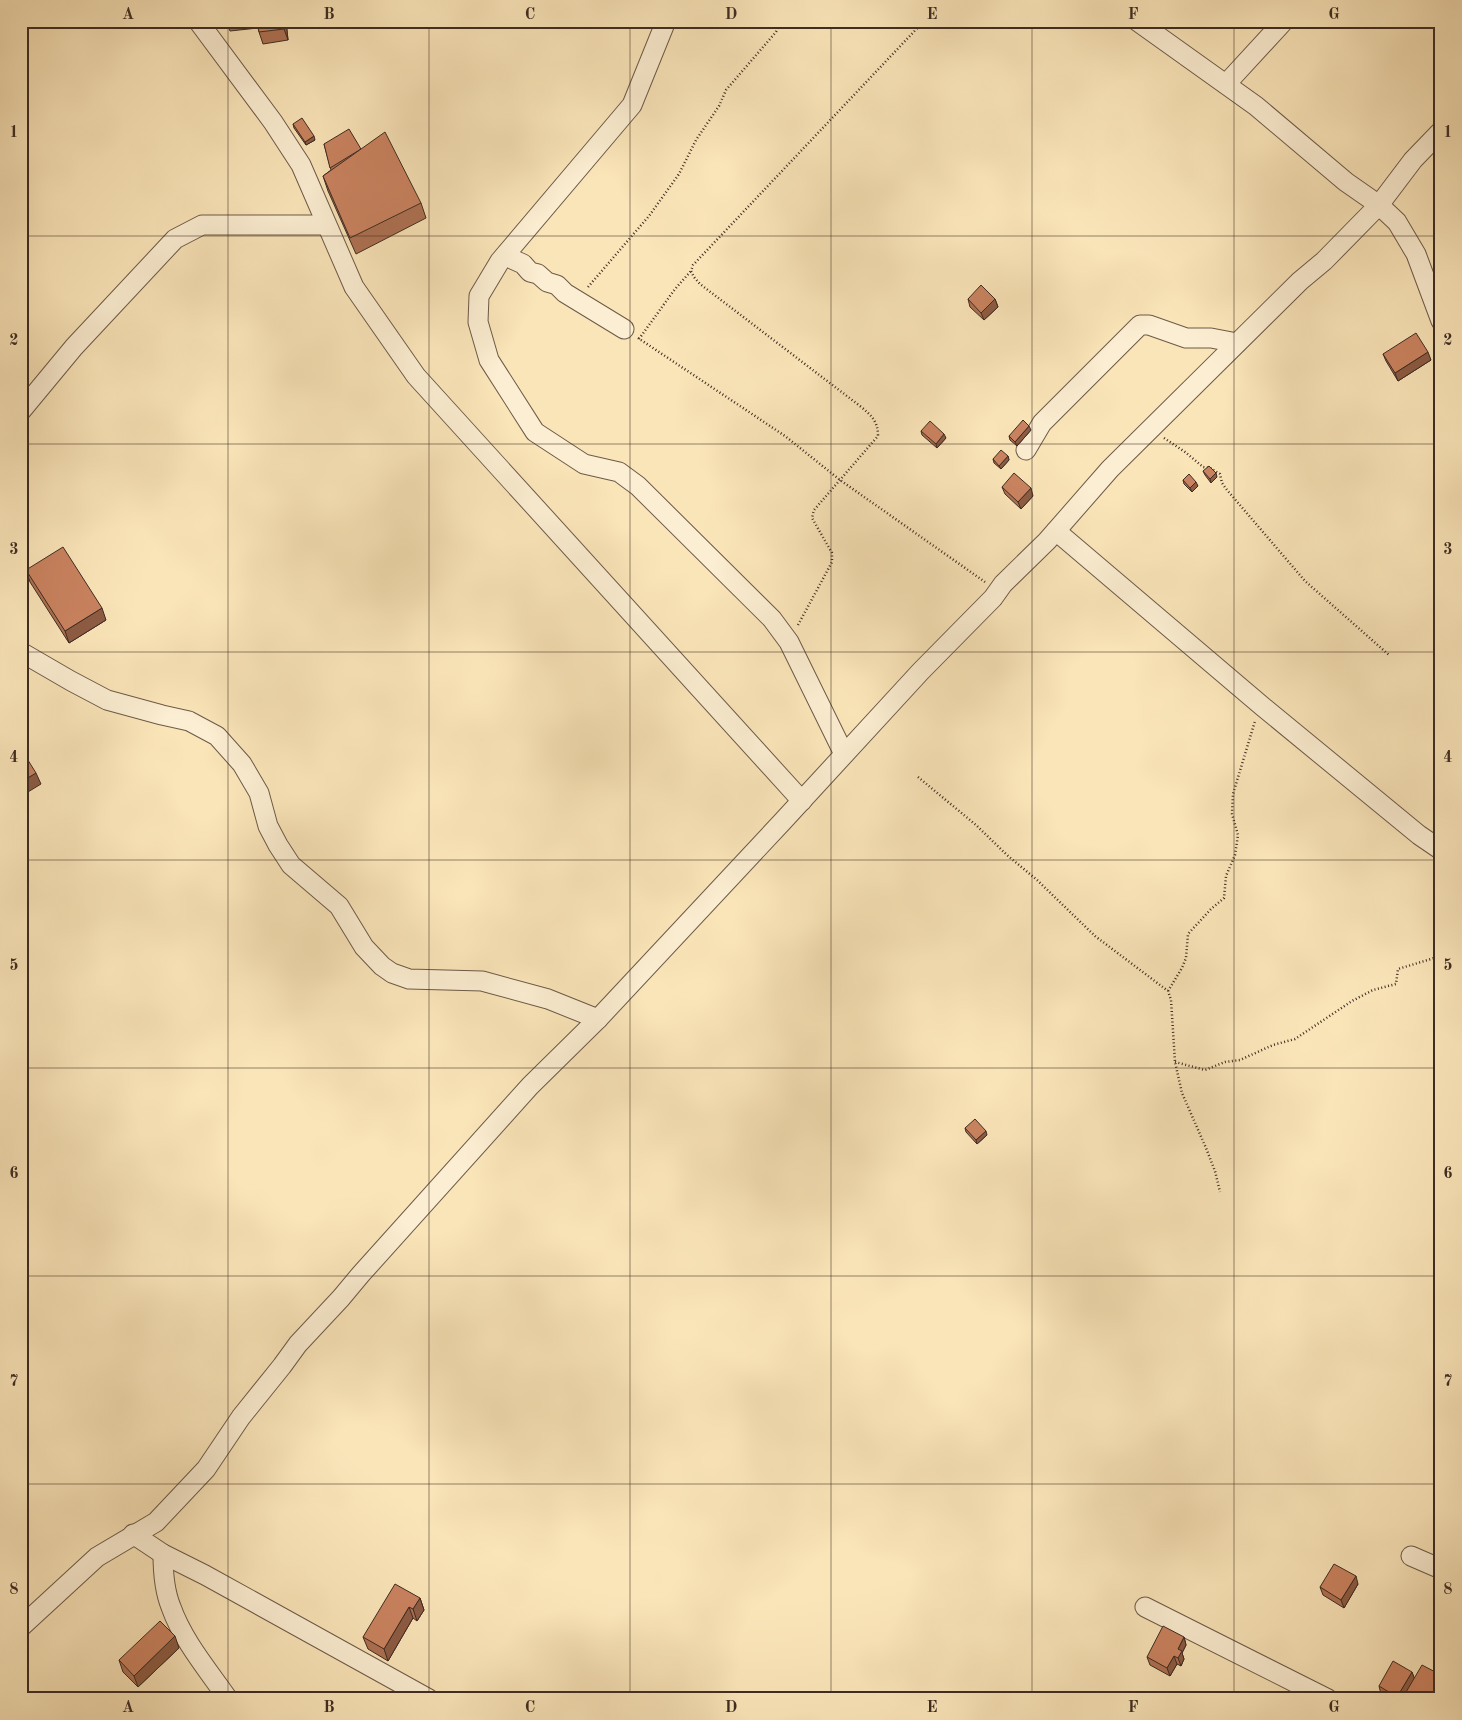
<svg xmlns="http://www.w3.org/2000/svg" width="1462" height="1720" viewBox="0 0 1462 1720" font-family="'Old Standard TT',serif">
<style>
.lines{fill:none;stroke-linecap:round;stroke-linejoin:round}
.minor-casing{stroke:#6d5a48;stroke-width:21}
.path{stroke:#3e2c23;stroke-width:2.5;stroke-dasharray:1 2.5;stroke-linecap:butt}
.minor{stroke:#fceed2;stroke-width:19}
.wall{fill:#ae7153;stroke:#3e2c23}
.shaded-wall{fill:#8d5c43;stroke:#3e2c23}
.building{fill:#ca8360;stroke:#3e2c23}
.grid{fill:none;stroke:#3e2c23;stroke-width:1;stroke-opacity:0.55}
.neatline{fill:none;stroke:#3e2c23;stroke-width:2}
.grid-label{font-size:16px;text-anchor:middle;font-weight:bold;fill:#3e2c23}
</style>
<rect width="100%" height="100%" fill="#fae5b9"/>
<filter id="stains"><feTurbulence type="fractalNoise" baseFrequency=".004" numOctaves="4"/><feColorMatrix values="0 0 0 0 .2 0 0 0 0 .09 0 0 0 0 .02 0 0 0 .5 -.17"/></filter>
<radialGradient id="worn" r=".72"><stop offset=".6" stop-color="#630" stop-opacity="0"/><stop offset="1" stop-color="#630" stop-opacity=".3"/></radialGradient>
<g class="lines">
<g class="minor-casing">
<g id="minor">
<polyline points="198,21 273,122 301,165 354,287 416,376 802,801"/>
<polyline points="666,21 632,105 500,261 479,296 478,322 489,360 535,432 584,464 619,472 638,486 772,619 789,642 844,754"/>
<polyline points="1137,21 1256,106 1346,182 1379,205 1397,222 1416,254 1441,321"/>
<polyline points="1226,84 1284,21"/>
<polyline points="507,253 512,259 523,264 530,272 538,274 547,282 557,285 565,293 624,329"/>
<polyline points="21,411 74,347 175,239 202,225 326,225"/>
<polyline points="1026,450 1042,423 1140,325 1149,325 1186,338 1211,338 1237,343"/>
<polyline points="1056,531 1262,706 1419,835 1441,850"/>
<polyline points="21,652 71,681 107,700 162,715 189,721 217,736 242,764 259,793 268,826 278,845 291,865 339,906 364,947 382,966 392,973 409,979 482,981 548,999 598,1019"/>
<polyline points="133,1534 163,1554 205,1575 429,1699"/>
<path d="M163,1554C163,1572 164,1590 171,1607C183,1641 208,1670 228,1699"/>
<polyline points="1411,1556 1441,1569"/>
<polyline points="1145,1607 1328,1699"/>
<polyline points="21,1627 97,1557 156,1522 206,1469 241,1417 282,1366 298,1344 341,1298 361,1274 530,1086 598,1019 783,821 921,671 993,598 1003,584 1047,541 1110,469 1300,281 1324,261 1379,205 1413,160 1441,131"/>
</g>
</g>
<g class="path">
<polyline points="588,287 649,216 679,174 696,140 719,106 726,90 776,32 782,21"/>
<polyline points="638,338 785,436 840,480 985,582"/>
<polyline points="639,339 675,289 691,271"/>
<polyline points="1164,438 1185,452 1203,467 1210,468 1220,474 1222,483 1227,490 1305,581 1389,655"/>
<path d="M798,625L832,562V553L812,518L814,510L878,436C878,421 871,415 860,406L700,284L694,277L691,271L693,265L924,21"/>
<polyline points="918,777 976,825 1007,855 1037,880 1095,936 1168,991 1171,1000 1175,1062 1182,1093 1206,1148 1215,1171 1220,1192"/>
<polyline points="1168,991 1182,968 1186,958 1188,934 1211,909 1224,898 1226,876 1235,855 1238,835 1232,814 1233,794 1255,721"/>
<polyline points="1175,1062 1205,1070 1225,1062 1240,1060 1273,1045 1295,1039 1352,1001 1373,990 1396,984 1398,969 1441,956"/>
</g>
<use href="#minor" class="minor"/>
</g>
<g class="wall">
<polygon points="226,21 286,21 288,40 263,44 259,32 258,28 230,31"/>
<polygon points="293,124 315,140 306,145 294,128"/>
<polygon points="324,144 361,149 421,203 426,218 356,254 328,191 323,176 331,170"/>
<polygon points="968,299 995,299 998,307 984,320 970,307"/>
<polygon points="1383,354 1431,360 1398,381 1386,361"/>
<polygon points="1031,430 1017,446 1010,440 1009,436"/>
<polygon points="921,431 946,438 937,448 922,435"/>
<polygon points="1008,456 1009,460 1001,469 994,463 993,459"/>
<polygon points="1203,471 1217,477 1211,483 1205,475"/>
<polygon points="1183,480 1198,486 1192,492 1184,484"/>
<polygon points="1002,487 1033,496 1021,509 1005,494"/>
<polygon points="26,570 106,620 69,643 30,582"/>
<polygon points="965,1128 987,1135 977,1144 966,1132"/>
<polygon points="1358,1584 1344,1608 1323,1595 1320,1587"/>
<polygon points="420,1598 424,1610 417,1621 413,1618 388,1661 368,1649 363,1637"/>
<polygon points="1184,1637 1186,1645 1182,1653 1184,1659 1181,1666 1177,1664 1170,1676 1150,1665 1147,1657"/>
<polygon points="179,1648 138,1687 123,1672 119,1660"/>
<polygon points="1412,1672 1414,1678 1441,1699 1390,1699 1381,1694 1379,1686"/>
</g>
<g class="shaded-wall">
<polygon points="283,21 286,21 288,40 284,29"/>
<polygon points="314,136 315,140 306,145 305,142"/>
<polygon points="995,299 998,307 984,320 981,313"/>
<polygon points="1428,352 1431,360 1398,381 1395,373"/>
<polygon points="1029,426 1031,430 1017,446 1015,442"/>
<polygon points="944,434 946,438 937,448 936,444"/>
<polygon points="1008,456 1009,460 1001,469 999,466"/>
<polygon points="1216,473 1217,477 1211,483 1210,479"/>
<polygon points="1196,482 1198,486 1192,492 1190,488"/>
<polygon points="1031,488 1033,496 1021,509 1018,502"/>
<polygon points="102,608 106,620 69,643 65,631"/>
<polygon points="36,773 41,784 23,795 21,791 21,782"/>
<polygon points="986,1131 987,1135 977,1144 976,1140"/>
<polygon points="1356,1576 1358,1584 1344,1608 1341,1600"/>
<polygon points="420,1598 424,1610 417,1621 413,1609"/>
<polygon points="409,1607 413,1618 388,1661 384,1649"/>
<polygon points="175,1636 179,1648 138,1687 134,1676"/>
<polygon points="1184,1637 1186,1645 1182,1653 1184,1659 1181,1666 1178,1658 1178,1649"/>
<polygon points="1174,1656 1177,1664 1170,1676 1167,1668"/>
<polygon points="1412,1672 1415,1680 1404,1699 1398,1699 1397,1697"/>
</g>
<g class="building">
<polygon points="257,21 283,21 284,29 259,32"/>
<polygon points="302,118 314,136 305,142 293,124"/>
<polygon points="349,129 361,149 330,168 324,144"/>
<polygon points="385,132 421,203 350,238 323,176"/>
<polygon points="981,285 995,299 981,313 968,299"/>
<polygon points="1416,333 1428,352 1395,373 1383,354"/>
<polygon points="1023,420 1029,426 1015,442 1009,436"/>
<polygon points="930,421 944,434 936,444 921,431"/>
<polygon points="1001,450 1008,456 999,466 993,459"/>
<polygon points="1209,466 1216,473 1210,479 1203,471"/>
<polygon points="1014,473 1031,488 1018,502 1002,487"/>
<polygon points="1189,474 1196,482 1190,488 1183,480"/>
<polygon points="63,547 102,608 65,631 26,570"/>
<polygon points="21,749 36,773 21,782"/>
<polygon points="975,1119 986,1131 976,1140 965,1128"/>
<polygon points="1334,1564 1356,1576 1341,1600 1320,1587"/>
<polygon points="395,1584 420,1598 413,1609 409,1607 384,1649 363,1637"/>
<polygon points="160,1621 175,1636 134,1676 119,1660"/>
<polygon points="1163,1626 1184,1637 1178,1649 1182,1651 1178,1658 1174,1656 1167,1668 1147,1657"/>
<polygon points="1393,1661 1412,1672 1397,1697 1379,1686"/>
<polygon points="1422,1665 1441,1675 1441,1699 1402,1699"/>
</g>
<path class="grid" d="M228,21V1699M429,21V1699M630,21V1699M831,21V1699M1032,21V1699M1234,21V1699M21,236H1441M21,444H1441M21,652H1441M21,860H1441M21,1068H1441M21,1276H1441M21,1484H1441"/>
<rect width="1462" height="1720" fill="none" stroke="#fae5b9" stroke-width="55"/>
<rect x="28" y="28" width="1406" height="1664" class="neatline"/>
<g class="grid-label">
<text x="128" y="19">A</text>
<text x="329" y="19">B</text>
<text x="530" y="19">C</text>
<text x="731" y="19">D</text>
<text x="932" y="19">E</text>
<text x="1133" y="19">F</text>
<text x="1334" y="19">G</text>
<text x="14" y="137">1</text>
<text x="1448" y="137">1</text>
<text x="14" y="345">2</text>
<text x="1448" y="345">2</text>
<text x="14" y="554">3</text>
<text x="1448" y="554">3</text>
<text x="14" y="762">4</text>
<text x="1448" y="762">4</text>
<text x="14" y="970">5</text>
<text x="1448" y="970">5</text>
<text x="14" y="1178">6</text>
<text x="1448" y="1178">6</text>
<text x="14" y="1386">7</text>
<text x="1448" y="1386">7</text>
<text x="14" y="1594">8</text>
<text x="1448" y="1594">8</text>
<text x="128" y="1712">A</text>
<text x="329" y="1712">B</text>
<text x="530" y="1712">C</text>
<text x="731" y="1712">D</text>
<text x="932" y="1712">E</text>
<text x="1133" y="1712">F</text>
<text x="1334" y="1712">G</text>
</g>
<rect width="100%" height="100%" filter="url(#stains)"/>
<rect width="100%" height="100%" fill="url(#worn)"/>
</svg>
